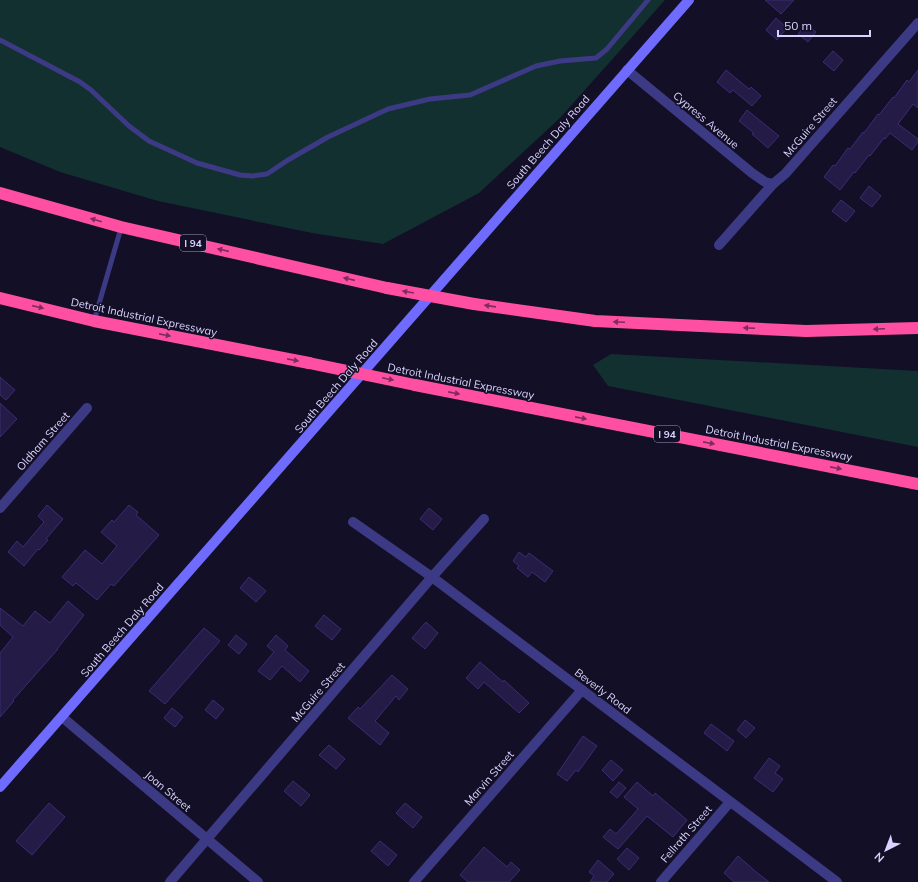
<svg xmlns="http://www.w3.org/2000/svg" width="918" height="882" viewBox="0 0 918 882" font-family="Mulish,sans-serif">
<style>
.green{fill:#12302f}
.building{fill:#241b47;stroke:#3b2d73}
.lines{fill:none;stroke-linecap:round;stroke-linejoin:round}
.lane{stroke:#3d3a85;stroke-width:5}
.street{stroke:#3d3a85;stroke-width:10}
.secondary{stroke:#6f6bff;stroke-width:10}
.highway{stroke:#ff4fa3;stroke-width:12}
.highway-bridge{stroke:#ff4fa3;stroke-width:12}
.oneway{fill:#7d2c5e}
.labels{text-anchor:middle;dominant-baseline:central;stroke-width:3;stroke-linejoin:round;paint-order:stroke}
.shield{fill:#130f26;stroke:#9e99be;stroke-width:1}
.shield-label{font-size:10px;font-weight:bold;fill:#d9d4ff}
.street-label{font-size:11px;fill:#d9d4ff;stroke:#130f26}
</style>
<rect width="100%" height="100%" fill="#130f26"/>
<g class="green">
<polygon points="0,0 665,0 560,118 479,193 383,244 312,233 158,201 60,172 0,147"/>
<polygon points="611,354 918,371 918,447 608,386 593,365"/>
</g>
<g class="building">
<polygon points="765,0 794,0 781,14"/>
<polygon points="776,18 787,28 777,40 766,30"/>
<polygon points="806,24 816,32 808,42 798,34"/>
<polygon points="833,51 843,60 834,71 823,62"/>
<polygon points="726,70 749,89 751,87 761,96 752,106 733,90 730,93 717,82"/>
<polygon points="918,70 918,108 913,104 898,124 918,139 918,142 912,150 890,133 885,139 884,138 870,156 869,155 855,173 854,172 840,190 824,177 833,165 835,166 848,148 850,149 863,132 864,133 878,114 879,115 893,97 894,98 907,80 909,82"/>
<polygon points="747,110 779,136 768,148 752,134 754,133 739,121"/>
<polygon points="869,186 881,196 872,207 860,198"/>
<polygon points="841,200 855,211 846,222 832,211"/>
<polygon points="0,377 15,390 6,400 0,395"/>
<polygon points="0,403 17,419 0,437"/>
<polygon points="47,505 63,519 46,539 48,540 39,550 38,549 24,566 8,552 17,541 23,547 44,522 38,516"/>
<polygon points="129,505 138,512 136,515 159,535 114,586 111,584 97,600 76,583 73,586 62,577 85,550 102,564 117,546 101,532 112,520 114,522"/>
<polygon points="429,508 442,519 433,530 420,519"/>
<polygon points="519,552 526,557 529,553 553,571 545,582 532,572 528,577 517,568 519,566 513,561"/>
<polygon points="249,577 266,591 256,602 240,588"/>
<polygon points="68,601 84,615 57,649 58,649 13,700 14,701 0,717 0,653 13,637 0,625 0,608 23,626 35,611 50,623"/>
<polygon points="324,615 341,629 332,640 315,626"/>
<polygon points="426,622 438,633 425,649 412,638"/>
<polygon points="204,628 220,641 165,704 149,691"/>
<polygon points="236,635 247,644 239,654 228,645"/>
<polygon points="276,635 288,646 285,650 309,671 300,682 282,666 270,680 258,671 274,652 267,646"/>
<polygon points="480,662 503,682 504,680 529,703 519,713 484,682 478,689 466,678"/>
<polygon points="392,675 408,689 399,700 396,696 375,721 389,733 380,745 348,718 358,707 360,709"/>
<polygon points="213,700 224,709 216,719 205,710"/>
<polygon points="172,708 183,717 175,727 164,718"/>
<polygon points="745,720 755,728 746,738 737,730"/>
<polygon points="711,724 734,741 727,751 704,733"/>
<polygon points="583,736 597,746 578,772 576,770 567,781 557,774"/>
<polygon points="329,745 345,759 336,769 319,755"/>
<polygon points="769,758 780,766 775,773 783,779 773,792 754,778"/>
<polygon points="611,760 623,770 613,781 602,770"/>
<polygon points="293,781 310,795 301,806 284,791"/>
<polygon points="619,782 626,788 617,798 610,792"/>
<polygon points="637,782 653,796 655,793 687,820 673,837 647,816 618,849 603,837 610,829 616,834 638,809 624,797"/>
<polygon points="49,803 65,817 32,855 16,841"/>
<polygon points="405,803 422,817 413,828 396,813"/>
<polygon points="380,841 397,855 388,866 371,851"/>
<polygon points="484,847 507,867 511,862 520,870 509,882 468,882 460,875"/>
<polygon points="627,848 639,858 629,870 617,859"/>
<polygon points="738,856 755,871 769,882 734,882 724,873"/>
<polygon points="598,860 614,874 607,882 590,882 594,876 589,872"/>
</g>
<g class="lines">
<g class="lane">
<polyline points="0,40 80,82 91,90 129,126 149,141 197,163 240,175 252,176 267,174 288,160 328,137 388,109 430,99 470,95 536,66 560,61 596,58 607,49 648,0"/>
<polyline points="94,321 121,228"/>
</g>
<g class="street">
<polyline points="627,70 752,173 765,182 773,184"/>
<polyline points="719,245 773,184 785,174 918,23"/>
<polyline points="0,508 87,408"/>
<polyline points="353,522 432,577 837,882"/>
<polyline points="62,717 258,882"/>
<polyline points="170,882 432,577 484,519"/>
<polyline points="414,882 582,690"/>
<polyline points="661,882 730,802"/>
</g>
<polyline class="secondary" points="0,787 689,0"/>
<g class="highway">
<polyline points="0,193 121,227 387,288"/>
<polyline points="0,298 94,321 309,363"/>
<polyline points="474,304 595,321 806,331 918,328"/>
<polyline points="415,385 918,484"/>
</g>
<g class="highway-bridge">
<polyline points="387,288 474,304"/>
<polyline points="309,363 415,385"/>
</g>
</g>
<defs><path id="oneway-solid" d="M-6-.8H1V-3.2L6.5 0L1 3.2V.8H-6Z"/></defs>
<g class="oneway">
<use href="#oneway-solid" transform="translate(96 220) rotate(-164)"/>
<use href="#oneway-solid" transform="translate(223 250) rotate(-167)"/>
<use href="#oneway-solid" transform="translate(349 279) rotate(-167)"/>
<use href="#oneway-solid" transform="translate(408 292) rotate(-170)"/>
<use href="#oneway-solid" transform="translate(490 306) rotate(-172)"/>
<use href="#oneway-solid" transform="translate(38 307) rotate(13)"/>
<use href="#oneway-solid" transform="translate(619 322) rotate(-177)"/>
<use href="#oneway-solid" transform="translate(749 328) rotate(-177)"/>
<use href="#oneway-solid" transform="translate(879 329) rotate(178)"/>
<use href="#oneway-solid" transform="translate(165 335) rotate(11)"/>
<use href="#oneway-solid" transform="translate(293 360) rotate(11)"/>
<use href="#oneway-solid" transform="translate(388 379) rotate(12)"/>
<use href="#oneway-solid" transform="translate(454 393) rotate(11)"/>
<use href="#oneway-solid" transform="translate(581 418) rotate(11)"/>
<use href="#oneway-solid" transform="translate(709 443) rotate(11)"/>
<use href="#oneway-solid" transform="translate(836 468) rotate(11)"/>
</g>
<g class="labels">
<g class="shield">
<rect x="180" y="235" width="26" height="16" rx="3"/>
<rect x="654" y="426" width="26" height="16" rx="3"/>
</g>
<g class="shield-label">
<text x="193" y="243">I 94</text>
<text x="667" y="434">I 94</text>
</g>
<g class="street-label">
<text transform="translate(706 120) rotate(40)">Cypress Avenue</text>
<text transform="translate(810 127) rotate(-49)">McGuire Street</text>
<text transform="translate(548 142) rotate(-49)">South Beech Daly Road</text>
<text transform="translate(144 317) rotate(12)">Detroit Industrial Expressway</text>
<text transform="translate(461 381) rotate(11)">Detroit Industrial Expressway</text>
<text transform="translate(336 386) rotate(-49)">South Beech Daly Road</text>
<text transform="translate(43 441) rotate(-49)">Oldham Street</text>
<text transform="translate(779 443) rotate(11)">Detroit Industrial Expressway</text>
<text transform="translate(122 630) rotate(-49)">South Beech Daly Road</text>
<text transform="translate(603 691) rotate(37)">Beverly Road</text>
<text transform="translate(318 692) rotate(-49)">McGuire Street</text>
<text transform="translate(489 778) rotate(-49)">Marvin Street</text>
<text transform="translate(168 791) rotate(40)">Joan Street</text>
<text transform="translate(686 834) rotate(-49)">Fellrath Street</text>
</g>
</g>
<g transform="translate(886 850) rotate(222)" stroke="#130f26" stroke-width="3" paint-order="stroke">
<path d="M0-3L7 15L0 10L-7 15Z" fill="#d9d4ff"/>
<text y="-6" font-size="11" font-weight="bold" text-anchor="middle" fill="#d9d4ff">N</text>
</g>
<path d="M778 30v6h92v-6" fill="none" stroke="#d9d4ff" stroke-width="2"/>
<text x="784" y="30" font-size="12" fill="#d9d4ff" stroke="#130f26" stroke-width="3" paint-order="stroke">50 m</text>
</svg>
